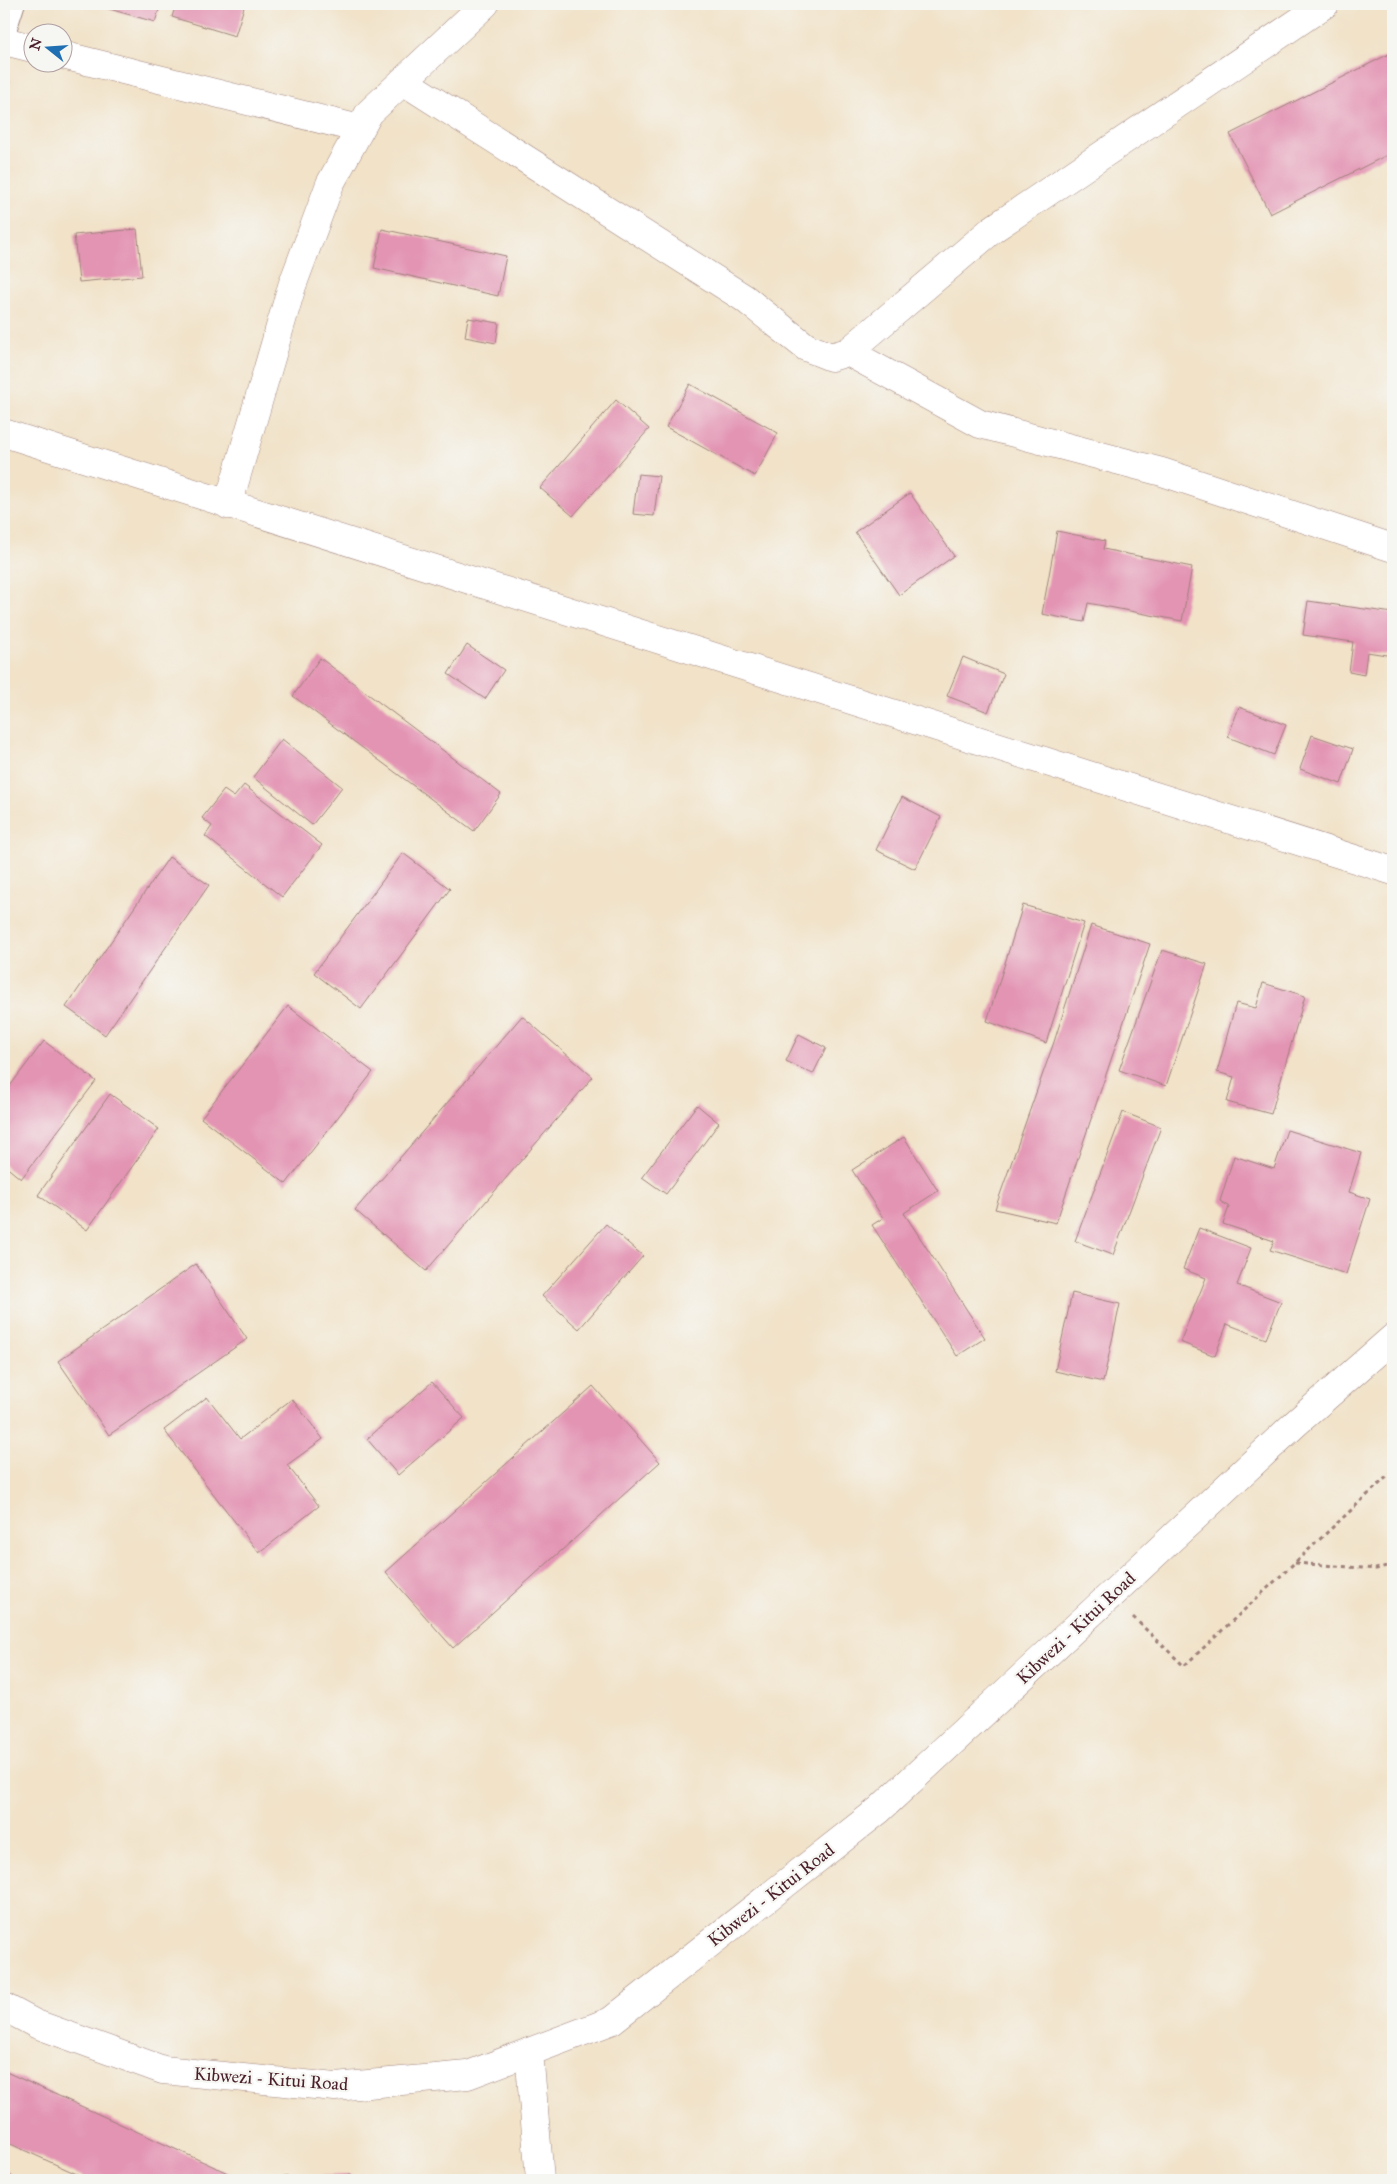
<svg xmlns="http://www.w3.org/2000/svg" width="1397" height="2184" viewBox="0 0 1397 2184" font-family="'IM FELL Great Primer',serif">
<style>
.building{fill:#e394b3}
.lines{fill:none;stroke-linecap:round;stroke-linejoin:round}
.service-casing{stroke:#9e807a;stroke-width:21}
.minor-casing{stroke:#9e807a;stroke-width:29}
.primary-casing{stroke:#9e807a;stroke-width:29}
.path{stroke:#9e807a;stroke-width:3;stroke-dasharray:4 4;stroke-linecap:butt}
.service{stroke:#fff;stroke-width:19}
.minor{stroke:#fff;stroke-width:28}
.primary{stroke:#fff;stroke-width:28}
.labels{text-anchor:middle;dominant-baseline:central;stroke-width:4.5;stroke-linejoin:round;paint-order:stroke}
.street-label{font-size:18px;fill:#4a1f2b;stroke:#f6f6f2}
</style>
<rect width="100%" height="100%" fill="#f6f6f2"/>
<filter id="ink" filterUnits="userSpaceOnUse"><feTurbulence type="fractalNoise" baseFrequency=".02" numOctaves="2"/><feDisplacementMap in="SourceGraphic" scale="10" xChannelSelector="R" yChannelSelector="G"/><feConvolveMatrix kernelMatrix="1 2 1 2 8 2 1 2 1" color-interpolation-filters="sRGB"/></filter>
<filter id="wash" filterUnits="userSpaceOnUse"><feTurbulence type="fractalNoise" baseFrequency=".0096" numOctaves="4" result="noise"/><feDisplacementMap in="SourceGraphic" scale="20" xChannelSelector="R" yChannelSelector="G"/><feGaussianBlur stdDeviation="1.12" result="paint"/><feColorMatrix in="noise" values="0 0 0 0 0 0 0 0 0 0 0 0 0 0 0 0 0 1.4 0 .05"/><feComposite in="paint" operator="in"/></filter>
<g filter="url(#wash)">
<rect width="100%" height="100%" fill="#f1e2c8"/>
<g id="blocks">
<g class="building">
<polygon points="92,4 161,4 155,22"/>
<polygon points="176,4 245,4 235,36 172,17"/>
<polygon points="1389,54 1393,62 1393,152 1270,214 1230,134"/>
<polygon points="4,80 10,81 4,102"/>
<polygon points="137,229 142,276 79,282 74,235"/>
<polygon points="382,229 506,256 498,296 374,268"/>
<polygon points="468,318 499,323 496,343 465,337"/>
<polygon points="690,384 778,433 755,476 666,427"/>
<polygon points="616,400 649,429 573,516 540,488"/>
<polygon points="638,474 659,476 654,516 633,514"/>
<polygon points="910,493 954,556 899,595 855,532"/>
<polygon points="1057,531 1105,541 1103,549 1192,567 1182,621 1088,603 1084,622 1042,614"/>
<polygon points="1308,601 1393,613 1393,656 1367,652 1364,675 1349,672 1353,642 1303,635"/>
<polygon points="467,645 504,670 485,699 448,674"/>
<polygon points="963,657 1004,674 988,712 947,696"/>
<polygon points="320,658 501,794 474,831 293,696"/>
<polygon points="1239,707 1286,725 1274,755 1228,737"/>
<polygon points="1312,735 1353,749 1341,784 1300,769"/>
<polygon points="282,739 342,787 312,825 253,777"/>
<polygon points="244,785 322,845 282,897 205,836 212,826 202,818 224,790 234,797"/>
<polygon points="902,797 941,817 915,869 876,850"/>
<polygon points="403,853 450,889 361,1009 314,973"/>
<polygon points="169,857 209,885 105,1035 66,1007"/>
<polygon points="1023,905 1084,923 1046,1043 987,1021"/>
<polygon points="1091,925 1150,944 1056,1223 995,1209 1054,1042"/>
<polygon points="1162,950 1207,964 1166,1086 1119,1070"/>
<polygon points="1263,983 1305,996 1271,1114 1227,1102 1234,1077 1217,1072 1236,1003 1256,1008"/>
<polygon points="288,1006 373,1072 286,1184 201,1118"/>
<polygon points="522,1016 593,1077 426,1271 355,1210"/>
<polygon points="799,1034 826,1048 813,1074 786,1061"/>
<polygon points="44,1041 96,1081 21,1179 4,1165 4,1094"/>
<polygon points="110,1094 159,1129 87,1230 38,1195"/>
<polygon points="697,1105 719,1123 666,1194 642,1177"/>
<polygon points="1123,1112 1161,1127 1113,1255 1075,1241"/>
<polygon points="1287,1130 1361,1153 1349,1192 1370,1199 1346,1274 1270,1250 1274,1241 1223,1224 1229,1207 1220,1201 1234,1156 1274,1169"/>
<polygon points="904,1137 938,1191 904,1213 985,1338 957,1356 872,1225 883,1218 852,1170"/>
<polygon points="606,1224 643,1256 579,1329 542,1296"/>
<polygon points="1199,1228 1251,1248 1237,1285 1281,1302 1266,1339 1227,1324 1215,1356 1180,1342 1206,1278 1183,1269"/>
<polygon points="196,1264 247,1339 109,1435 58,1361"/>
<polygon points="1072,1293 1120,1304 1103,1382 1055,1371"/>
<polygon points="432,1382 464,1418 398,1475 367,1439"/>
<polygon points="593,1386 660,1462 453,1648 386,1572"/>
<polygon points="207,1397 240,1439 292,1399 323,1439 287,1465 319,1506 259,1553 164,1430"/>
<polygon points="4,2071 243,2180 90,2180 4,2141"/>
<polygon points="4,2168 15,2180 4,2180"/>
<polygon points="351,2175 351,2180 250,2180 249,2178"/>
</g>
</g>
</g>
<g filter="url(#ink)">
<use href="#blocks" fill-opacity="0" stroke="#9e807a" stroke-width="1"/>
<g class="lines">
<g class="service-casing">
<polyline id="service" points="4,38 15,4"/>
</g>
<g class="minor-casing">
<g id="minor">
<polyline points="4,41 32,48"/>
<polyline points="62,55 360,129"/>
<polyline points="403,81 744,298 806,347 831,357 848,352 993,229 1325,4"/>
<polyline points="848,352 980,424 1162,472 1393,548"/>
<polyline points="4,433 1393,871"/>
<polyline points="228,505 292,286 330,184 369,113 485,4"/>
<polyline points="529,2052 540,2180"/>
</g>
</g>
<g class="primary-casing">
<polyline id="primary" points="4,2007 36,2024 163,2070 335,2087 468,2075 611,2021 879,1810 1295,1424 1393,1338"/>
</g>
<g class="path">
<polyline points="1295,1563 1376,1569 1393,1564"/>
<polyline points="1133,1617 1184,1666 1393,1471"/>
</g>
<use href="#service" class="service"/>
<use href="#minor" class="minor"/>
<use href="#primary" class="primary"/>
</g>
</g>
<g class="labels">
<g class="street-label">
<text transform="translate(1076 1628) rotate(-43)">Kibwezi - Kitui Road</text>
<text transform="translate(771 1895) rotate(-38)">Kibwezi - Kitui Road</text>
<text transform="translate(271 2079) rotate(4)">Kibwezi - Kitui Road</text>
</g>
</g>
<rect width="1397" height="2184" fill="none" stroke="#f6f6f2" stroke-width="20"/>
<g transform="translate(48 48) rotate(287)"><circle r="24" fill="#f6f6f2" stroke="#b1a0a2"/>
<path d="M0-4L9 19L0 12L-9 19Z" fill="#1f6fb2"/>
<text y="-8" font-size="14" font-weight="bold" text-anchor="middle" fill="#4a1f2b">N</text>
</g>
</svg>
